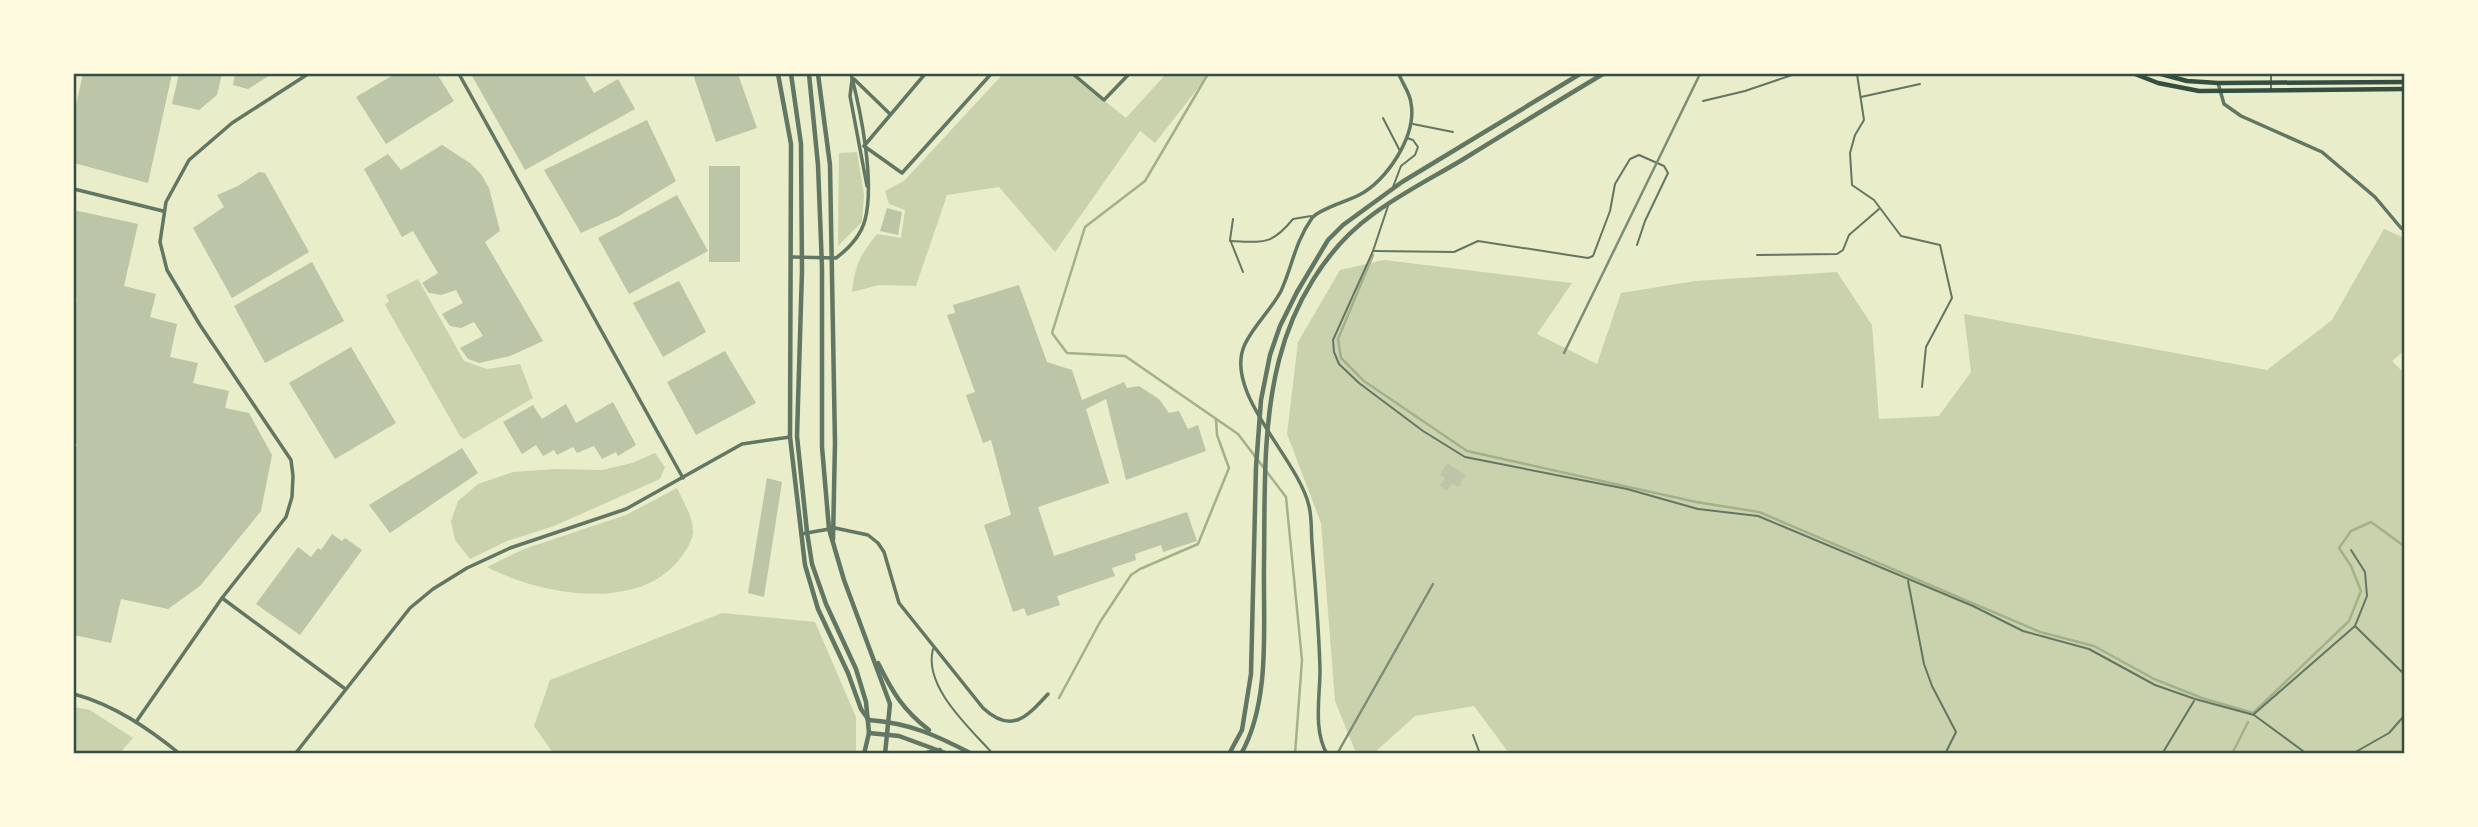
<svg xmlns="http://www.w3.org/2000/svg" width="2478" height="827" viewBox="0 0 2478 827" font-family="'Alegreya Sans',sans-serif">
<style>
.green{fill:#cad2ad}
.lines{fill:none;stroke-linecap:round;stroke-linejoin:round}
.stream{stroke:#a3b18a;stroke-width:2.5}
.building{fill:#bcc5a7}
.service{stroke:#617663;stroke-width:2}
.minor{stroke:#617663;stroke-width:3.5}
.tertiary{stroke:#617663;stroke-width:4.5}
.secondary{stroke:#344e41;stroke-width:4.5}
.rail{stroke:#7c8e77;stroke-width:2.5}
.neatline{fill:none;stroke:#344e41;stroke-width:2.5}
</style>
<rect width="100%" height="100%" fill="#e9edc9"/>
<g class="green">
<path d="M1003,74H1071L1126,118L1166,74H1209L1155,143L1140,131L1055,252L999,187L947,195L916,286L879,285L852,292C855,265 860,255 877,234L901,238L905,210L889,204L885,191L904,181Z"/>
<polygon points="857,152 864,195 862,222 838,246 839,153"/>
<polygon points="2384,229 2404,238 2404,351 2392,361 2404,373 2404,753 1509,753 1474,706 1415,716 1374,753 1356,753 1335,701 1321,523 1287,434 1298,342 1340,270 1384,260 1572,283 1537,334 1597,364 1621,293 1695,281 1837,272 1872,325 1879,419 1939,416 1971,372 1964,314 2267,370 2332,320"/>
<polygon points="418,279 464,361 487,369 520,364 533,398 464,439 460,436 385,305 389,301 386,295"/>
<polygon points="655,453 665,467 660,479 554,526 507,541 470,559 455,540 451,521 458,501 478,484 513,472 555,469 602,470 632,463"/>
<path d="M677,488C683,501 694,518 693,533C692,542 684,554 678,561C635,613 539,594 487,567L524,549L626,515Z"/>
<polygon points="722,613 815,622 856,717 856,753 553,753 534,726 550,680"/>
<polygon points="74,707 90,710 133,738 120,753 74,753"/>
</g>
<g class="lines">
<g class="stream">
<polyline points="1208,74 1145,181 1085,227 1052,333 1067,353 1125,356 1238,434 1286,497 1302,660 1295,754"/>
<polyline points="1373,255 1338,339 1341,358 1364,381 1467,451 1696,502 1759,512 2040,632 2094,646 2154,679 2202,698 2253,713 2349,621 2361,591 2351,566 2339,548 2351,531 2371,522 2404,546"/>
<polyline points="1059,698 1100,622 1131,575 1140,569 1198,544 1229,468 1217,435 1216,419"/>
<polyline points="2232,754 2248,722"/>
</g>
</g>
<g class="building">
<polygon points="83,74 172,74 148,183 74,163 74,113"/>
<polygon points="179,74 222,74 217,95 199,110 172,104"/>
<polygon points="235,74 272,74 248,89 233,85"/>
<polygon points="395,74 437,74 454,101 386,144 356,97"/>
<polygon points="471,74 583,74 594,93 618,79 635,109 525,170"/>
<polygon points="693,74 738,74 757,128 716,142"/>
<polygon points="647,120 676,181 619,216 581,233 544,170"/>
<polygon points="442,145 470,163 481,174 489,188 500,231 485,242 543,341 510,356 479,363 468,359 460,348 483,336 474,322 461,328 450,326 442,314 463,303 456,290 441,295 429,293 422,283 438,273 413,231 402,237 364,169 388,154 401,170"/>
<rect x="709" y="166" width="31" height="96"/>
<polygon points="259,172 265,173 309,252 232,298 193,228 224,207 217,195 238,186"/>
<polygon points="677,195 708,251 629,294 598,238"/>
<polygon points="887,208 902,212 898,235 880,231"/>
<polygon points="74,210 138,224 124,286 156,294 150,317 177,324 170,357 198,363 193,383 229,391 225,408 249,413 272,455 261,511 200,586 168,609 121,599 111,643 74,635 74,459 77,444 74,443 74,312 77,299 74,298"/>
<polygon points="312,262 344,321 265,363 234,306"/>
<polygon points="679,281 706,332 663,357 633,303"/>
<polygon points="1019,285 1047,362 1072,370 1082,400 1124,382 1127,388 1139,386 1159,399 1169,413 1179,411 1188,429 1198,425 1206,451 1126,480 1106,399 1086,409 1109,483 1038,507 1054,556 1187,512 1197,541 1163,552 1161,545 1135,554 1136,560 1112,568 1115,576 1057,596 1060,605 1027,616 1024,608 1013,612 984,525 1011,515 991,440 983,443 966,395 975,392 947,315 955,313 953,305"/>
<polygon points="351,347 396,423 335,459 289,383"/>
<polygon points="725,351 756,403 696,435 667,382"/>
<polygon points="613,402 636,445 618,456 616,452 602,459 594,446 577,453 573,447 557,455 554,450 543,456 536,445 522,454 503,422 533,405 542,419 566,404 576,423"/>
<polygon points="462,448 478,473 390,533 369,505"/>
<polygon points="1447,463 1466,475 1458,487 1452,483 1447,491 1440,486 1445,478 1440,475"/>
<polygon points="767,478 782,482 764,597 748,593"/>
<polygon points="332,534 342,541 345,538 362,550 300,635 256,604 298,547 311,557 318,548 321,550"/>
</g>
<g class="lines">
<g class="service">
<polyline points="1533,74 1534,74"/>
<polyline points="1857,74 1864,120 1855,135 1850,153 1852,185 1874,200 1901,236 1940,245 1952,298 1926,347 1922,387"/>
<polyline points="2271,74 2271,89"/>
<polyline points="1861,97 1920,84"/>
<polyline points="1703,101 1745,91 1795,74"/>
<polyline points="1383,118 1400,151"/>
<polyline points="1413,124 1453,132"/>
<polyline points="1393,187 1401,166 1415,155 1418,147 1413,140 1407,138"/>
<polyline points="1388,206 1373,251 1333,340 1334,352 1339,364 1359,383 1423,431 1465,457 1627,489 1698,509 1758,516 1973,606 2023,631 2089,649 2155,685 2195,699 2254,715 2307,754"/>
<polyline points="1230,240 1233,219"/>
<path d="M1230,241C1263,242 1271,246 1293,219L1311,216"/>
<polyline points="1231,242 1243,272"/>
<polyline points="1374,251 1454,252 1478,241 1588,258 1593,256 1610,211 1615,184 1630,159 1639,155 1664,166 1668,173 1645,221 1637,245"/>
<polyline points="1757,255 1837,254 1843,250 1849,235 1879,209"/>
<polyline points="1908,581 1924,664 1932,686 1956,732 1945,754"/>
<polyline points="2355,626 2404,674"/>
<path d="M933,649C923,687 970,728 993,754"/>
<polyline points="2254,714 2355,626 2367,596 2365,572 2351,550"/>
<polyline points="1473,735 1480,754"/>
<polyline points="2162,754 2194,701"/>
<polyline points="2352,754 2389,733 2404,716"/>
</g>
<g class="minor">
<polyline points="459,74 683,478"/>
<polyline points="1073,74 1104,100 1129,74"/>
<polyline points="854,79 890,114"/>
<polyline points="852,80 850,96 867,186"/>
<polyline points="2218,83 2224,104 2241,116 2322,152 2375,197 2401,228 2404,229"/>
<polyline points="864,146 902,173 991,74"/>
<polyline points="864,146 925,74"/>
<polyline points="74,189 163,211"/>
<path d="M792,257L836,258C848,249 861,235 865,220C875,182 861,112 851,74"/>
<path d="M801,534L835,528L868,535L878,543L884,552L899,603L983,708C1011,734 1026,718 1048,694"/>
<polyline points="222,598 344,688"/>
<path d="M74,694C114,705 148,728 180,754"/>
<polyline points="136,722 222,598 286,517 292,497 293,476 291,460 200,325 167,270 160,242 166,202 189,160 232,123 308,74"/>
<polyline points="295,754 410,608 433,589 467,568 510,548 626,509 742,444 790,437"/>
<path d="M1327,754C1313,730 1320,697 1320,670C1319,628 1315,585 1312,543C1311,531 1312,518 1309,506C1298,458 1222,392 1245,344C1254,325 1271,310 1281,291C1293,265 1294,244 1312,218C1319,209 1348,201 1359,195C1387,181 1417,135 1411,103C1410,93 1402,83 1399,74"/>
</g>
<g class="tertiary">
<polyline points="778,74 791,144 790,437 805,565 818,609 848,673 861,709 868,719"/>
<polyline points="791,74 801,144 802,271 797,436 807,532 812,564 826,604 856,669 866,702 869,733 864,754"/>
<polyline points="809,74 818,165 822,267 822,447 829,529 844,580 890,704 885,754"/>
<polyline points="818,74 830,165 835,443 833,540"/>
<path d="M878,663C893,693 903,710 929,730"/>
<path d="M869,720C909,723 936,735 972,754"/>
<polyline points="869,733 899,736 948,754"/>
<polyline points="922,754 940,750"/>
<polyline points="1229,754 1242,730 1251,674 1256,467 1261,400 1270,355 1280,326 1297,292 1328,240 1343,225 1402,182 1580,74"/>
<path d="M1241,754C1271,701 1263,625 1264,566C1265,498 1262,426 1279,360C1293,305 1325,249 1372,215C1400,194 1432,178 1462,160C1509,131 1556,102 1603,74"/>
</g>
<g class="secondary">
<polyline points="2135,74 2158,83 2199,91 2404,89"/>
<polyline points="2161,74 2187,81 2218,83 2404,82"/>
</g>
<g class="rail">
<polyline points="1564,353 1700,74"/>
<polyline points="1337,754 1433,584"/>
</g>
</g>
<rect width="2478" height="827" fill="none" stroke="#fefae0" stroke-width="150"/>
<rect x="75" y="75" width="2328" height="677" class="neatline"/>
</svg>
